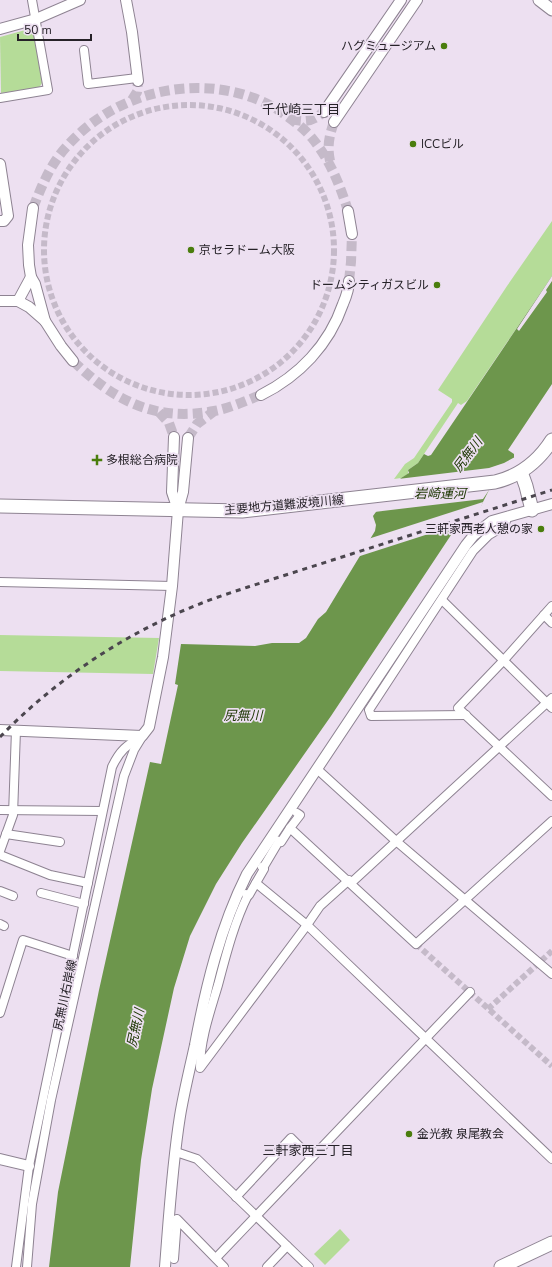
<svg xmlns="http://www.w3.org/2000/svg" width="552" height="1267" viewBox="0 0 552 1267" font-family="'Nunito Sans','Noto Sans JP',sans-serif">
<style>
.green{fill:#b5dc98}
.water{fill:#6d964c}
.pier{fill:#ede0f1}
.lines{fill:none;stroke-linecap:round;stroke-linejoin:round}
.pedestrian-tunnel{stroke:#c5bac9;stroke-width:6;stroke-dasharray:6 3;stroke-linecap:butt}
.tertiary-tunnel{stroke:#c5bac9;stroke-width:10;stroke-dasharray:10 5;stroke-linecap:butt}
.minor-casing{stroke:#8e8392;stroke-width:10}
.tertiary-casing{stroke:#8e8392;stroke-width:12}
.secondary-casing{stroke:#8e8392;stroke-width:13}
.primary-casing{stroke:#8e8392;stroke-width:15}
.minor{stroke:#fff;stroke-width:8}
.tertiary{stroke:#fff;stroke-width:10}
.secondary{stroke:#fff;stroke-width:11}
.primary{stroke:#fff;stroke-width:13}
.rail{stroke:#4b464e;stroke-width:3;stroke-dasharray:5 5;stroke-linecap:butt}
.poi-dot{fill:#4a7d0d;stroke:#ede0f1;stroke-width:1.5}
.labels{text-anchor:middle;dominant-baseline:central;stroke-width:3.5;stroke-linejoin:round;paint-order:stroke}
.poi-label{font-size:12px;fill:#262228;stroke:#ede0f1;text-anchor:start}
.street-label{font-size:12px;fill:#262228;stroke:#ede0f1}
.neighbourhood-label{font-size:13px;fill:#262228;stroke:#ede0f1}
.water-label{font-size:13px;font-style:italic;fill:#1b3500;stroke:#ede0f1}
</style>
<rect width="100%" height="100%" fill="#ede0f1"/>
<g class="green">
<polygon points="29,29 34,32 42,83 39,88 1,93 0,37"/>
<polygon points="552,221 552,276 467,401 461,405 458,403 418,463 408,470 408,474 401,478 394,479 405,464 414,458 452,402 452,399 438,390 507,286"/>
<polygon points="0,635 159,638 153,674 0,671"/>
<polygon points="340,1229 350,1240 325,1265 314,1254"/>
</g>
<path class="water" d="M552,276V384L508,450L514,454V458C497,468 490,489 481,506C477,514 467,522 461,530L455,529L331,716L242,843L216,884L190,936L174,988L152,1089L141,1160L130,1267H49L58,1192L99,990L150,762L161,764L178,685L175,684L181,644L255,646L272,643H299L306,638L318,619L326,612L375,531L376,525L373,516L401,478L409,473L408,470L418,463L424,454L428,456L431,455Z"/>
<g class="pier">
<polygon points="552,276 552,281 546,290 547,292 519,331 517,329"/>
<polygon points="515,457 515,459 508,463 504,468 483,499 374,512 398,479 489,468 504,463"/>
<polygon points="483,502 479,512 472,520 357,557 368,539"/>
</g>
<g class="lines">
<g class="pedestrian-tunnel">
<circle cx="189" cy="250" r="145"/>
<polyline points="416,944 552,1066"/>
<polyline points="488,1009 552,951"/>
</g>
<g class="tertiary-tunnel">
<polyline points="132,100 137,92 138,81"/>
<path d="M291,119C307,123 312,121 324,112"/>
<path d="M330,161C327,147 329,136 334,122"/>
<path d="M33,208C42,185 51,163 68,145C120,87 213,69 280,111C291,119 304,128 312,138C330,160 340,185 348,211"/>
<polyline points="349,281 351,262 352,234"/>
<path d="M73,361C115,401 155,422 214,411C230,408 245,401 261,395"/>
<polyline points="159,412 169,423 174,437"/>
<polyline points="188,438 197,424 213,412"/>
</g>
<g class="minor-casing">
<g id="minor">
<polyline points="84,50 88,84 137,78"/>
<polyline points="0,98 48,90 32,0"/>
<polyline points="0,582 172,586"/>
<polyline points="442,600 552,708"/>
<polyline points="552,606 504,660 458,708 552,796"/>
<polyline points="544,615 552,623"/>
<polyline points="466,715 371,716 369,710 473,551 489,535 504,526 508,516"/>
<polyline points="317,769 396,841 552,974"/>
<polyline points="0,810 102,811"/>
<polyline points="297,813 300,815 290,828 416,944 552,821"/>
<polyline points="6,834 60,842"/>
<polyline points="279,841 281,842 290,828"/>
<polyline points="0,851 13,815 16,730"/>
<polyline points="0,855 50,875 88,883"/>
<polyline points="263,868 279,841"/>
<polyline points="256,883 307,925 552,1159"/>
<polyline points="351,883 552,698"/>
<polyline points="0,891 13,896"/>
<polyline points="41,893 84,904"/>
<polyline points="246,894 249,895 264,869 262,867"/>
<path d="M248,895C234,923 226,955 218,985C210,1012 200,1040 200,1068L307,925L320,906L349,880"/>
<polyline points="0,924 4,926"/>
<polyline points="0,1013 23,940 73,956"/>
<polyline points="176,1152 197,1159 309,1267"/>
<polyline points="236,1197 291,1138 311,1158"/>
<polyline points="216,1258 470,992"/>
<polyline points="174,1259 177,1219 224,1267"/>
<path d="M16,1267L29,1166L112,767C120,750 126,746 142,736"/>
<polyline points="27,1267 32,1204 51,1100 124,776 134,750 142,737"/>
<polyline points="267,1267 287,1246"/>
</g>
</g>
<g class="tertiary-casing">
<g id="tertiary">
<polyline points="126,0 132,32 138,81"/>
<polyline points="0,29 36,19 80,0"/>
<polyline points="324,112 401,0"/>
<polyline points="334,122 417,0"/>
<polyline points="0,164 8,216 4,221 0,221"/>
<polyline points="33,208 28,245 29,265 31,277 35,284 45,321 61,346 73,361"/>
<polyline points="348,211 352,234"/>
<polyline points="0,301 18,301 29,307 45,321"/>
<polyline points="18,301 31,277"/>
<path d="M261,395C299,376 329,345 343,304C346,297 349,289 349,281"/>
<polyline points="174,437 172,492 178,510"/>
<polyline points="0,730 142,736 149,727 163,657 172,586 178,510 183,492 188,438"/>
<polyline points="0,1159 29,1166"/>
<path d="M165,1267C169,1217 172,1166 180,1116C184,1092 190,1068 195,1045C206,986 220,928 247,874L466,545L474,535L492,521L552,504"/>
</g>
</g>
<g class="secondary-casing">
<polyline id="secondary" points="539,0 552,10"/>
</g>
<g class="primary-casing">
<g id="primary">
<polyline points="521,472 526,486 532,510"/>
<path d="M0,506L242,511L495,482C520,476 538,462 552,440"/>
<polyline points="501,1267 552,1243"/>
</g>
</g>
<use href="#minor" class="minor"/>
<use href="#tertiary" class="tertiary"/>
<use href="#secondary" class="secondary"/>
<use href="#primary" class="primary"/>
<path class="rail" d="M0,737C56,679 127,632 202,603C217,597 233,592 248,587L552,490"/>
</g>
<g class="poi-dot">
<circle cx="444" cy="46" r="4"/>
<circle cx="413" cy="144" r="4"/>
<circle cx="191" cy="250" r="4"/>
<circle cx="437" cy="285" r="4"/>
<path d="M95 454h4v4h4v4h-4v4h-4v-4h-4v-4h4z"/>
<circle cx="541" cy="529" r="4"/>
<circle cx="409" cy="1134" r="4"/>
</g>
<g class="labels">
<g class="poi-label">
<text x="436" y="46" text-anchor="end">ハグミュージアム</text>
<text x="421" y="144">ICCビル</text>
<text x="199" y="250">京セラドーム大阪</text>
<text x="429" y="285" text-anchor="end">ドームシティガスビル</text>
<text x="106" y="460">多根総合病院</text>
<text x="533" y="529" text-anchor="end">三軒家西老人憩の家</text>
<text x="417" y="1134">金光教 泉尾教会</text>
</g>
<g class="street-label">
<text transform="translate(284 505) rotate(-5)">主要地方道難波境川線</text>
<text transform="translate(65 995) rotate(-78)">尻無川右岸線</text>
</g>
<g class="neighbourhood-label">
<text x="301" y="110">千代崎三丁目</text>
<text x="308" y="1151">三軒家西三丁目</text>
</g>
<g class="water-label">
<text transform="translate(468 455) rotate(-53)">尻無川</text>
<text x="440" y="494">岩崎運河</text>
<text x="243" y="716">尻無川</text>
<text transform="translate(136 1028) rotate(-78)">尻無川</text>
</g>
</g>
<path d="M18 34v6h73v-6" fill="none" stroke="#262228" stroke-width="2"/>
<text x="24" y="34" font-size="12" fill="#262228" stroke="#ede0f1" stroke-width="3" paint-order="stroke">50 m</text>
</svg>
